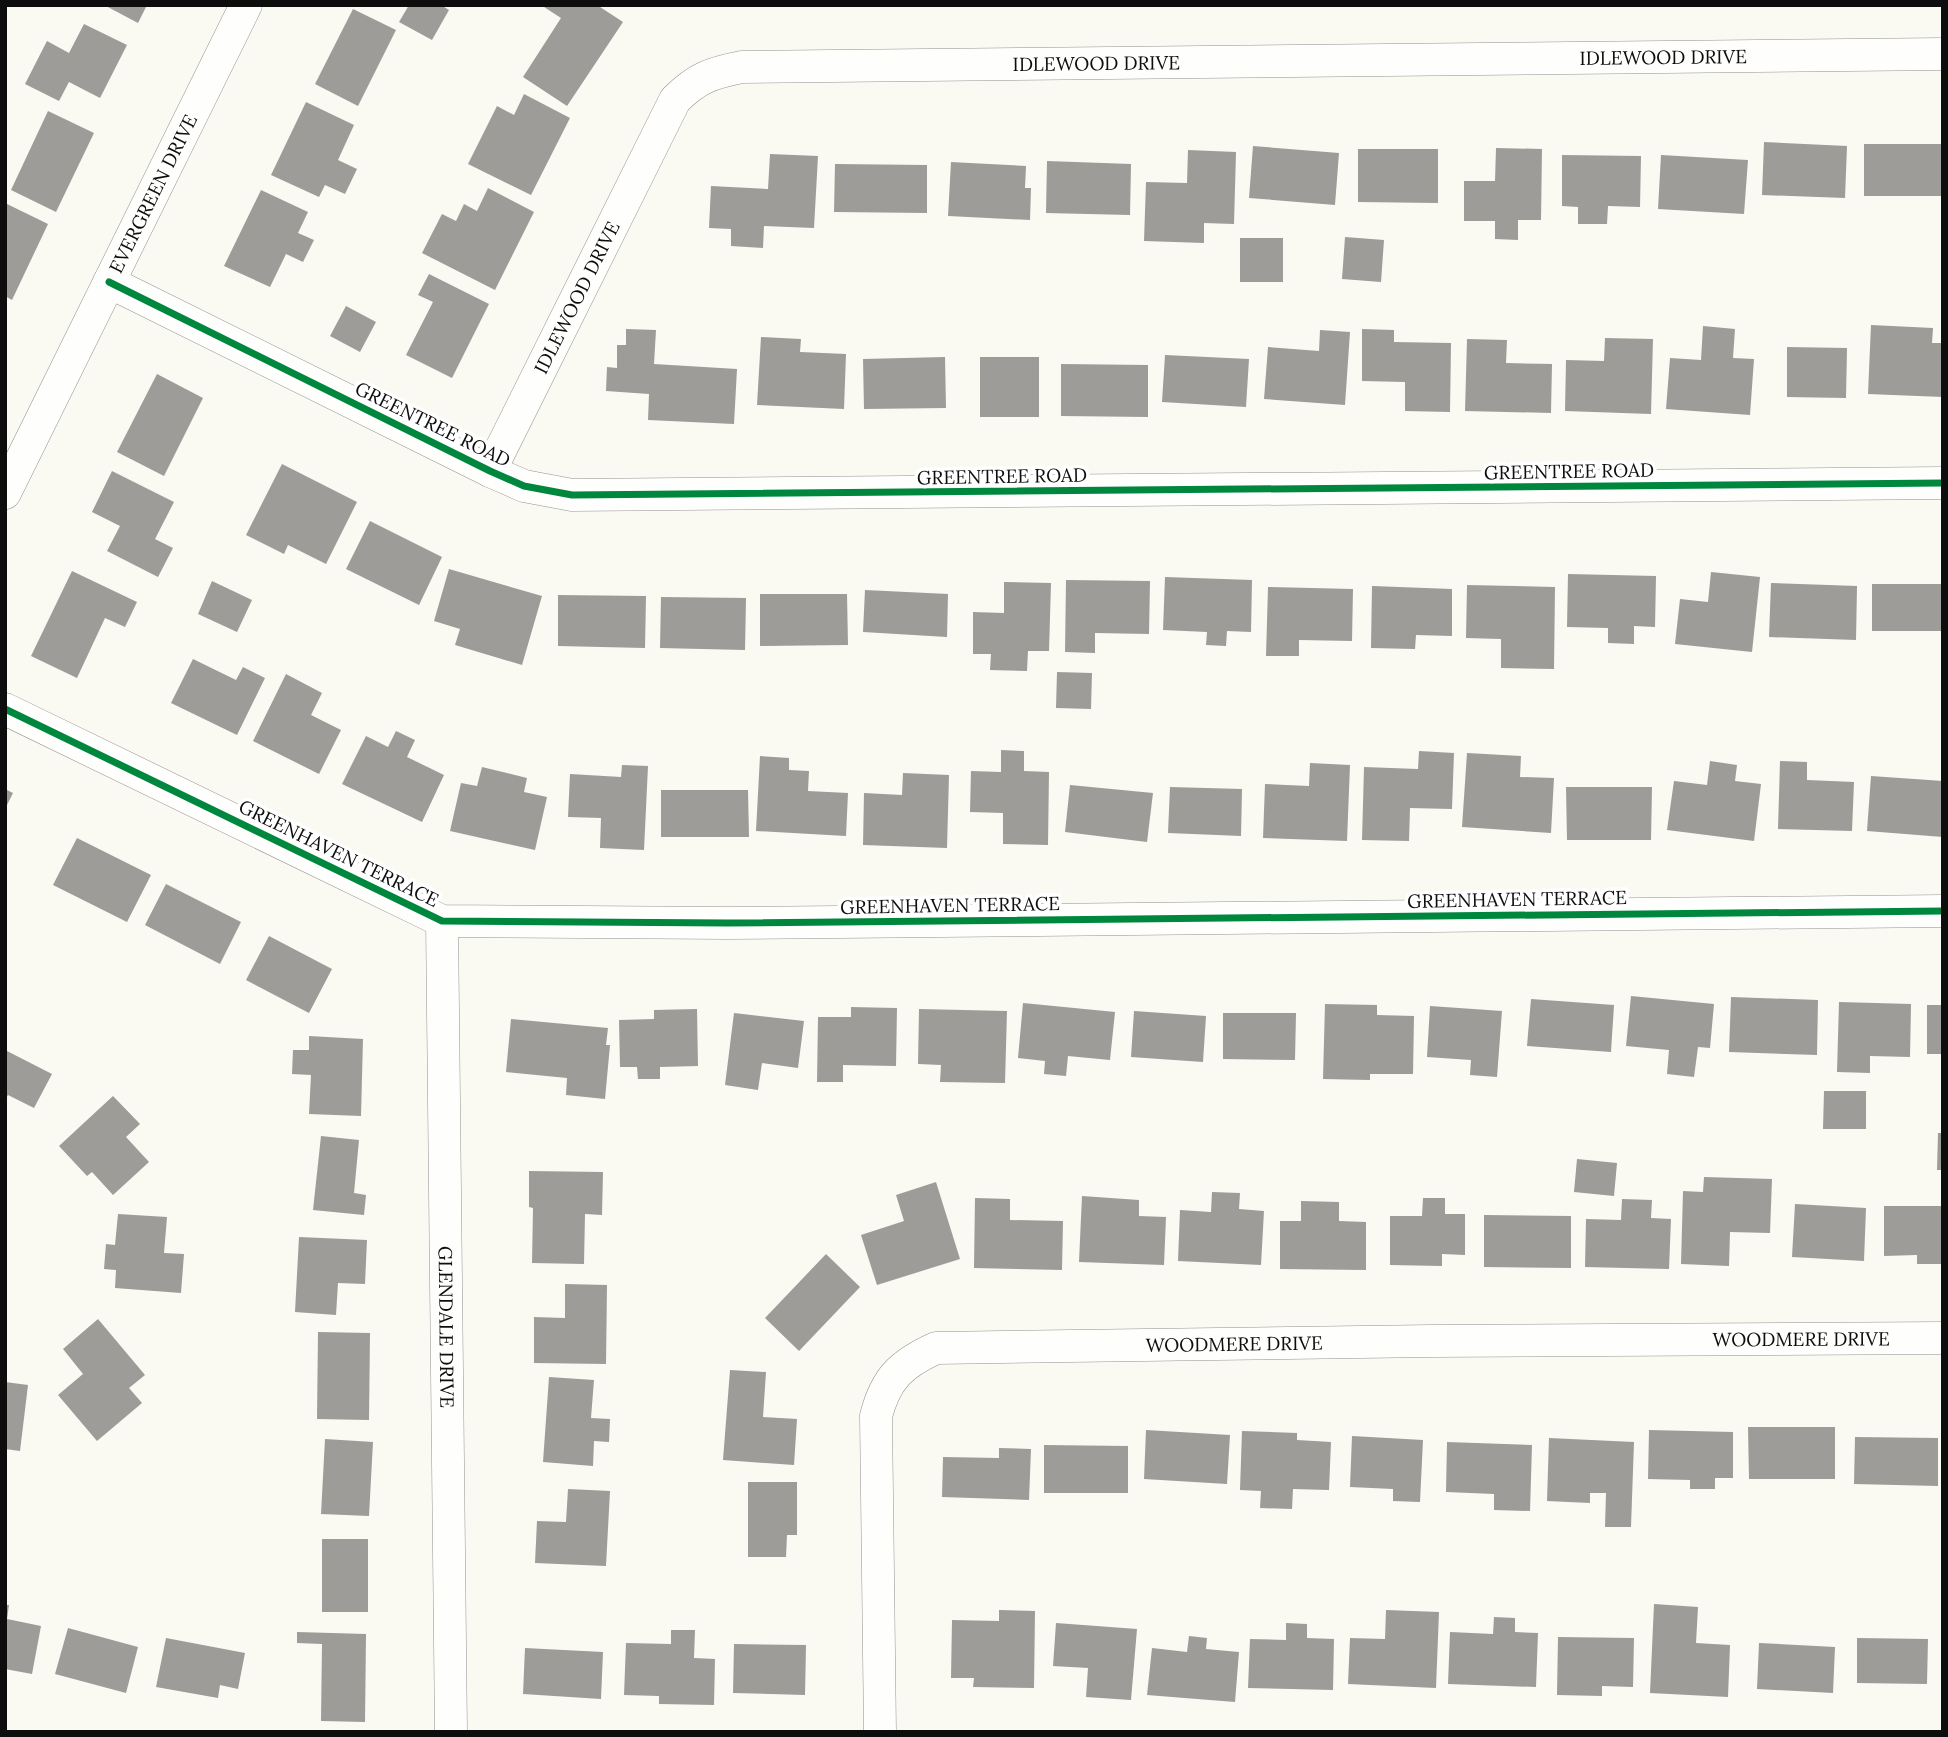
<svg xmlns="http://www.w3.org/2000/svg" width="1948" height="1737" viewBox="0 0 1948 1737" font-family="Lora,serif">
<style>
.building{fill:#9d9c98}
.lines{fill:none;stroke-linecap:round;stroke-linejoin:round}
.street-casing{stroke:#949390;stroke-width:33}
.street{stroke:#fefefd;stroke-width:32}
.cycleway-casing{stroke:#fff;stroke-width:11}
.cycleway{stroke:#00873e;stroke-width:7}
.labels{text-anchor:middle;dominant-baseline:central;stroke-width:7;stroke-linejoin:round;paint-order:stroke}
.street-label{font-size:19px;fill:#0d0d0d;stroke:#fff}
</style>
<rect width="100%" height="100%" fill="#faf9f2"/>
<g class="building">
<polygon points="104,5 147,5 138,23"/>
<polygon points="409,5 441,5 449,10 432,40 399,22"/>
<polygon points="541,5 597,5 623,22 567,106 523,77 561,18"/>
<polygon points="353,9 396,30 358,106 315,84"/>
<polygon points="84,24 127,45 100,98 69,82 59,101 25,84 47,41 69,53"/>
<polygon points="524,94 570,118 531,195 468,164 497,106 514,115"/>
<polygon points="306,102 354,125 338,160 357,169 345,194 325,185 319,197 271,175"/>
<polygon points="48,111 94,133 56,212 11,190"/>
<polygon points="1764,142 1847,146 1845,198 1762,195"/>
<rect x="1864" y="144" width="79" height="52"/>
<polygon points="1253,146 1339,153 1335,205 1249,198"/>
<polygon points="1496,148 1542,149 1541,220 1518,220 1518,240 1495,239 1495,221 1464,221 1464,181 1495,181"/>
<polygon points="1358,149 1438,149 1438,203 1358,202"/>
<polygon points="1188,150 1236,152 1234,224 1204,223 1204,243 1144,241 1146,182 1187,183"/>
<polygon points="770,154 818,156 814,228 764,226 763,248 731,246 731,229 709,228 711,186 768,189"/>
<polygon points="1562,155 1641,156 1640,207 1608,206 1607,224 1578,224 1578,207 1562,206"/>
<polygon points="1661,155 1748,160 1744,214 1658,209"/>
<polygon points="1047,161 1131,164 1130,215 1046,213"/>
<polygon points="951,162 1026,166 1025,188 1031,188 1030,220 948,216"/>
<polygon points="835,164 927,165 927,213 834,212"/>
<polygon points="488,188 534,212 495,290 422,253 442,214 456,221 464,204 477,211"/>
<polygon points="261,190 308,212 298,233 314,240 303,262 286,254 270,287 224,266"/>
<polygon points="5,203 48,224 12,300 5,296"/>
<polygon points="1345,237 1384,240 1381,282 1342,279"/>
<rect x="1240" y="238" width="43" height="44"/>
<polygon points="429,274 489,304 452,378 406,355 433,302 418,295"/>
<polygon points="346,306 376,322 360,352 330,336"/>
<polygon points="1871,325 1933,328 1932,343 1943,343 1943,397 1868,394"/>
<polygon points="1703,326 1735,329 1733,358 1754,359 1750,415 1666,409 1670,358 1701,360"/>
<polygon points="626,329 656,330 654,364 737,369 734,424 648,420 649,394 606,391 607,367 617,368 617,345 626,345"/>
<polygon points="1362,329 1394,330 1394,342 1451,343 1450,412 1405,411 1405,382 1362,381"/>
<polygon points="1320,330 1350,332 1345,405 1264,399 1268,347 1319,351"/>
<polygon points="761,337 801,339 800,352 846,354 844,409 757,405"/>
<polygon points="1605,338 1653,339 1651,414 1565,411 1566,360 1604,361"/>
<polygon points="1467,339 1507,340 1506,363 1552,364 1551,413 1465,411"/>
<polygon points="1787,347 1847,348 1846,398 1787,397"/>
<polygon points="1165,355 1249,359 1246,407 1162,402"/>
<polygon points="945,357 946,408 864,409 863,359"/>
<rect x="980" y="357" width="59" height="60"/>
<polygon points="1061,364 1148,365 1148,417 1061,416"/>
<polygon points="157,374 203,398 164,476 117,452"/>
<polygon points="282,464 357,502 326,564 288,545 284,554 246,535"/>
<polygon points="112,471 174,502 155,539 173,548 158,577 107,551 120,526 92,512"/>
<polygon points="370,521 442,557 419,605 346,569"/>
<polygon points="449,569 542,596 522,665 455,645 460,629 434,621"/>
<polygon points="72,571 137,602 125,627 105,618 77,678 31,656"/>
<polygon points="1711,572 1760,577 1752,652 1675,644 1680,599 1708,602"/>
<polygon points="1568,574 1656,576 1655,627 1634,626 1634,644 1608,643 1608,628 1567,627"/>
<polygon points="1165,577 1252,580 1251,632 1227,631 1226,646 1206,645 1207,632 1163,630"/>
<polygon points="1066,580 1150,581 1149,634 1095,633 1095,653 1065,652"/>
<polygon points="212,581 252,600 237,632 198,614"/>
<polygon points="1004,582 1051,583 1049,651 1028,651 1027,671 990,670 991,654 973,654 973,612 1004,613"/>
<polygon points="1771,583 1857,586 1856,640 1769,637"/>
<rect x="1872" y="584" width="71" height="47"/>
<polygon points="1467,585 1555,587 1554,669 1501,668 1501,639 1466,638"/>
<polygon points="1372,586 1452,589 1452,636 1416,635 1415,649 1371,648"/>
<polygon points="1268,587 1353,589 1352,641 1299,640 1299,656 1266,656"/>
<polygon points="865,590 948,594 947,637 863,632"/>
<polygon points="760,594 847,594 848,645 760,646"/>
<polygon points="558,595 646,596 645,648 558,646"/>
<polygon points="661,597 746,598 745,650 660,648"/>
<polygon points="193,659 236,680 243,667 265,678 237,735 171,703"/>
<polygon points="1057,672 1092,673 1091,709 1056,708"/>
<polygon points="286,674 322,693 311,715 341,730 319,774 253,741"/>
<polygon points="396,731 415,740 407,757 444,775 422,822 342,784 366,736 388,747"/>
<polygon points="1001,750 1024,751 1024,771 1049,772 1048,845 1003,844 1003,813 970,812 971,771 1001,772"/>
<polygon points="1419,751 1454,753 1452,809 1410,808 1409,841 1362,840 1364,767 1418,769"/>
<polygon points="1467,753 1521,756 1520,777 1554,778 1551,833 1462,827"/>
<polygon points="760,756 789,758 789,770 809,771 808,791 848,793 846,836 756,831"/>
<polygon points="1710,761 1737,765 1735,781 1761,784 1754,841 1667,830 1674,781 1707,785"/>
<polygon points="1780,761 1807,762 1807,780 1854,782 1852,831 1778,829"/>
<polygon points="1310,763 1350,765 1347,841 1263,838 1265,784 1309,786"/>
<polygon points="622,765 648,766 644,850 600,848 601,818 568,817 570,774 621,777"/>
<polygon points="482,767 527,778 524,792 547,797 535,850 450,831 461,783 477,786"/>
<polygon points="903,773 949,775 947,848 863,845 864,793 902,795"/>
<polygon points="1871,776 1943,781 1943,837 1867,831"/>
<polygon points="1070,785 1153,793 1147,842 1065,832"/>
<polygon points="1170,787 1242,789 1241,836 1168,833"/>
<polygon points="1566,787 1652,787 1651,840 1567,840"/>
<polygon points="5,789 13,793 5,809"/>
<polygon points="661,790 748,790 749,837 661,837"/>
<polygon points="77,838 151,875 127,922 53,885"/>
<polygon points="166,884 241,922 220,964 145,925"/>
<polygon points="269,936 332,969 309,1013 246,980"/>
<polygon points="1631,996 1714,1004 1710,1048 1698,1047 1694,1077 1667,1074 1669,1050 1626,1046"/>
<polygon points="1731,997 1818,1000 1817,1055 1729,1052"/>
<polygon points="1531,999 1614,1005 1611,1052 1527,1046"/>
<polygon points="1839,1002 1911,1004 1910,1057 1870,1056 1870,1073 1837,1072"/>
<polygon points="1023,1003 1115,1012 1110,1060 1068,1056 1066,1076 1044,1074 1045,1061 1018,1058"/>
<polygon points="1325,1004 1377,1005 1377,1015 1414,1016 1413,1074 1370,1074 1370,1080 1323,1079"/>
<rect x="1927" y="1005" width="16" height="49"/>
<polygon points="1430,1006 1502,1011 1497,1077 1470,1075 1471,1060 1427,1057"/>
<polygon points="851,1007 897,1008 896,1066 843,1065 843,1082 817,1082 818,1017 851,1017"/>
<polygon points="697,1009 698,1066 660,1067 660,1079 638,1079 637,1067 620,1067 619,1020 654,1019 654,1010"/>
<polygon points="919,1009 1007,1011 1005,1083 940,1082 941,1065 918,1064"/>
<polygon points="1134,1011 1206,1016 1203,1062 1131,1057"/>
<polygon points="734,1013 804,1021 798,1068 762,1063 758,1090 725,1085"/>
<polygon points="1223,1013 1296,1013 1295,1060 1223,1059"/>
<polygon points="511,1019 608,1028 606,1045 610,1045 605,1099 566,1095 567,1078 506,1072"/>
<polygon points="309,1036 363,1039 361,1116 309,1114 311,1075 292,1074 293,1050 309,1050"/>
<polygon points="5,1050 52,1074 34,1108 8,1095 5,1100"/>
<polygon points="1824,1091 1866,1091 1866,1129 1823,1129"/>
<polygon points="113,1096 140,1124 126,1137 149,1162 113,1195 92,1172 87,1176 59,1146"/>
<polygon points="1938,1133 1943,1133 1943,1170 1937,1170"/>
<polygon points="321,1136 359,1140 354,1193 366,1195 364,1215 313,1210"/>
<polygon points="1577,1159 1617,1163 1614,1196 1574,1192"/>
<polygon points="529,1171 603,1172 602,1215 585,1214 584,1264 532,1263 533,1208 529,1207"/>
<polygon points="1704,1177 1772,1179 1770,1233 1730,1232 1729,1266 1681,1264 1683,1191 1703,1192"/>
<polygon points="936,1182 960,1259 877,1285 861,1235 904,1221 896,1195"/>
<polygon points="1212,1192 1240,1193 1239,1209 1264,1211 1261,1265 1178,1261 1180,1210 1211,1212"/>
<polygon points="1082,1196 1139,1200 1139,1216 1166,1217 1164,1265 1079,1262"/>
<polygon points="975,1198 1010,1199 1010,1220 1063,1221 1062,1270 974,1268"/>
<polygon points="1423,1198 1445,1198 1445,1214 1465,1214 1465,1255 1442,1254 1442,1266 1390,1265 1390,1216 1422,1216"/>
<polygon points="1622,1199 1652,1200 1651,1218 1671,1219 1669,1269 1585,1267 1586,1219 1621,1220"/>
<polygon points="1301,1201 1339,1202 1339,1221 1366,1222 1366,1270 1280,1269 1280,1221 1301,1221"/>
<polygon points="1795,1204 1866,1208 1864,1261 1792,1257"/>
<polygon points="1884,1206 1943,1206 1943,1264 1917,1264 1917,1255 1884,1256"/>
<polygon points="118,1214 167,1217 164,1253 184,1254 181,1293 115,1288 116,1270 104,1269 106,1244 115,1245"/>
<polygon points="1484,1215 1571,1216 1571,1268 1484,1267"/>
<polygon points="299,1237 367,1240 365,1284 338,1283 336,1315 295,1312"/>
<polygon points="826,1254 860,1287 799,1351 765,1318"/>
<polygon points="565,1284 607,1285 606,1364 534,1363 534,1317 565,1318"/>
<polygon points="98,1319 145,1375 129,1388 142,1403 97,1441 58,1395 83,1374 63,1349"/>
<polygon points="318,1332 370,1333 369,1420 317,1419"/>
<polygon points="730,1370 766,1372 763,1417 797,1419 794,1465 723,1460"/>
<polygon points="549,1377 594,1380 591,1418 610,1419 609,1442 594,1441 593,1466 543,1462"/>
<polygon points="5,1382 28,1385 20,1451 5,1449"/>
<polygon points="1748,1427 1835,1427 1835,1479 1749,1479"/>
<polygon points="1146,1430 1230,1435 1227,1484 1144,1479"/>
<polygon points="1649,1430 1733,1432 1733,1478 1715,1478 1715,1489 1690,1489 1690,1480 1648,1479"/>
<polygon points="1242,1431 1297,1433 1297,1440 1331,1442 1329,1490 1293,1489 1292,1509 1260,1508 1261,1491 1240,1490"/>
<polygon points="1352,1436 1423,1440 1420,1502 1393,1501 1393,1489 1350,1487"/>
<polygon points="1855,1437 1938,1438 1938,1486 1854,1484"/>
<polygon points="1549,1438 1634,1442 1631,1527 1605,1527 1606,1493 1590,1493 1590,1503 1547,1501"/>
<polygon points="325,1439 373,1442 369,1516 321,1514"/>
<polygon points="1447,1442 1532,1445 1530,1511 1494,1510 1494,1494 1446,1492"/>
<polygon points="1044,1445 1128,1446 1128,1493 1044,1493"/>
<polygon points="999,1448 1031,1449 1029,1500 942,1497 943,1457 999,1458"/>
<polygon points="748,1482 797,1482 797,1535 787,1535 786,1557 748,1557"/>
<polygon points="568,1489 610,1491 606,1566 535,1563 537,1521 566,1522"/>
<rect x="322" y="1539" width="46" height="73"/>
<polygon points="1654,1604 1698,1607 1696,1643 1730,1645 1728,1697 1650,1693"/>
<polygon points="5,1605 9,1605 7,1619 41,1626 32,1674 5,1669"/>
<polygon points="999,1610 1035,1611 1034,1688 973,1687 974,1678 951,1678 952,1620 999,1621"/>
<polygon points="1386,1610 1439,1612 1436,1688 1348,1684 1350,1638 1385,1639"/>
<polygon points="1494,1617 1515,1618 1515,1632 1538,1633 1536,1687 1448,1684 1450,1632 1493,1634"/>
<polygon points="1056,1623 1137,1629 1131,1700 1086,1697 1088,1668 1053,1666"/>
<polygon points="1286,1623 1307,1624 1307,1638 1334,1639 1333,1690 1248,1688 1250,1639 1286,1640"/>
<polygon points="68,1628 138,1647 126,1693 55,1674"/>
<polygon points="671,1630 695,1630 694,1658 715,1659 714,1705 659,1704 659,1696 624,1695 626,1643 671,1644"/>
<polygon points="297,1632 366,1634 365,1722 321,1721 322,1644 297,1643"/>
<polygon points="1189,1636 1207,1638 1206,1649 1239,1652 1235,1702 1147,1695 1152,1648 1187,1652"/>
<polygon points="1558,1637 1634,1638 1633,1687 1602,1686 1602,1696 1557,1695"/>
<polygon points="166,1638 245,1653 238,1689 220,1685 218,1698 156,1687"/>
<polygon points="1857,1638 1928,1639 1927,1684 1857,1683"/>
<polygon points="1759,1643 1835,1647 1833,1693 1757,1689"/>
<polygon points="734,1644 806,1645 805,1695 733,1693"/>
<polygon points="525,1648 603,1652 601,1699 523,1694"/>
</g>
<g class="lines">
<g class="street-casing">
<g id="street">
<polyline points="109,282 490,471 524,486 572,495 1943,483"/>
<path id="s1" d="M490,471L675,100C697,78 711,73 742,67L1943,54"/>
<path id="s2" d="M5,493L246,5"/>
<polyline points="5,709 442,921 727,923 1943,911"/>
<path id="s3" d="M442,921L451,1732"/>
<path id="s4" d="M880,1732L876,1416C886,1378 901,1364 936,1348L1432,1341L1943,1338"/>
</g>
</g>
<use href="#street" class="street"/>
<g class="cycleway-casing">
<g id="cycleway">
<polyline points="109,282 490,471 524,486 572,495 1943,483"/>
<polyline points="5,709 442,921 727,923 1943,911"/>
</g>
</g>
<use href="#cycleway" class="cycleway"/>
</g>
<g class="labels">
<g class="street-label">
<text stroke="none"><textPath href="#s1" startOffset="1412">IDLEWOOD DRIVE</textPath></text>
<text stroke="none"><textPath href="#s1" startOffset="845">IDLEWOOD DRIVE</textPath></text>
<text stroke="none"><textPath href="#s2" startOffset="334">EVERGREEN DRIVE</textPath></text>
<text stroke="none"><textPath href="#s1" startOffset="194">IDLEWOOD DRIVE</textPath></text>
<text transform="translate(433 424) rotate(26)">GREENTREE ROAD</text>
<text transform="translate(1569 471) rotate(-1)">GREENTREE ROAD</text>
<text transform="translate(1002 476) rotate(-1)">GREENTREE ROAD</text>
<text transform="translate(339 853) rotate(26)">GREENHAVEN TERRACE</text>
<text transform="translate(1517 899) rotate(-1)">GREENHAVEN TERRACE</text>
<text transform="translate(950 905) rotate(-1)">GREENHAVEN TERRACE</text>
<text stroke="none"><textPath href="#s3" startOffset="406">GLENDALE DRIVE</textPath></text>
<text stroke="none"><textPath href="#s4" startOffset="1276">WOODMERE DRIVE</textPath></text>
<text stroke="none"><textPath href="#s4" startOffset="709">WOODMERE DRIVE</textPath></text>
</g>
</g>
<rect width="1948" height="1737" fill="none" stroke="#0d0d0d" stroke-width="14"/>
</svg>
